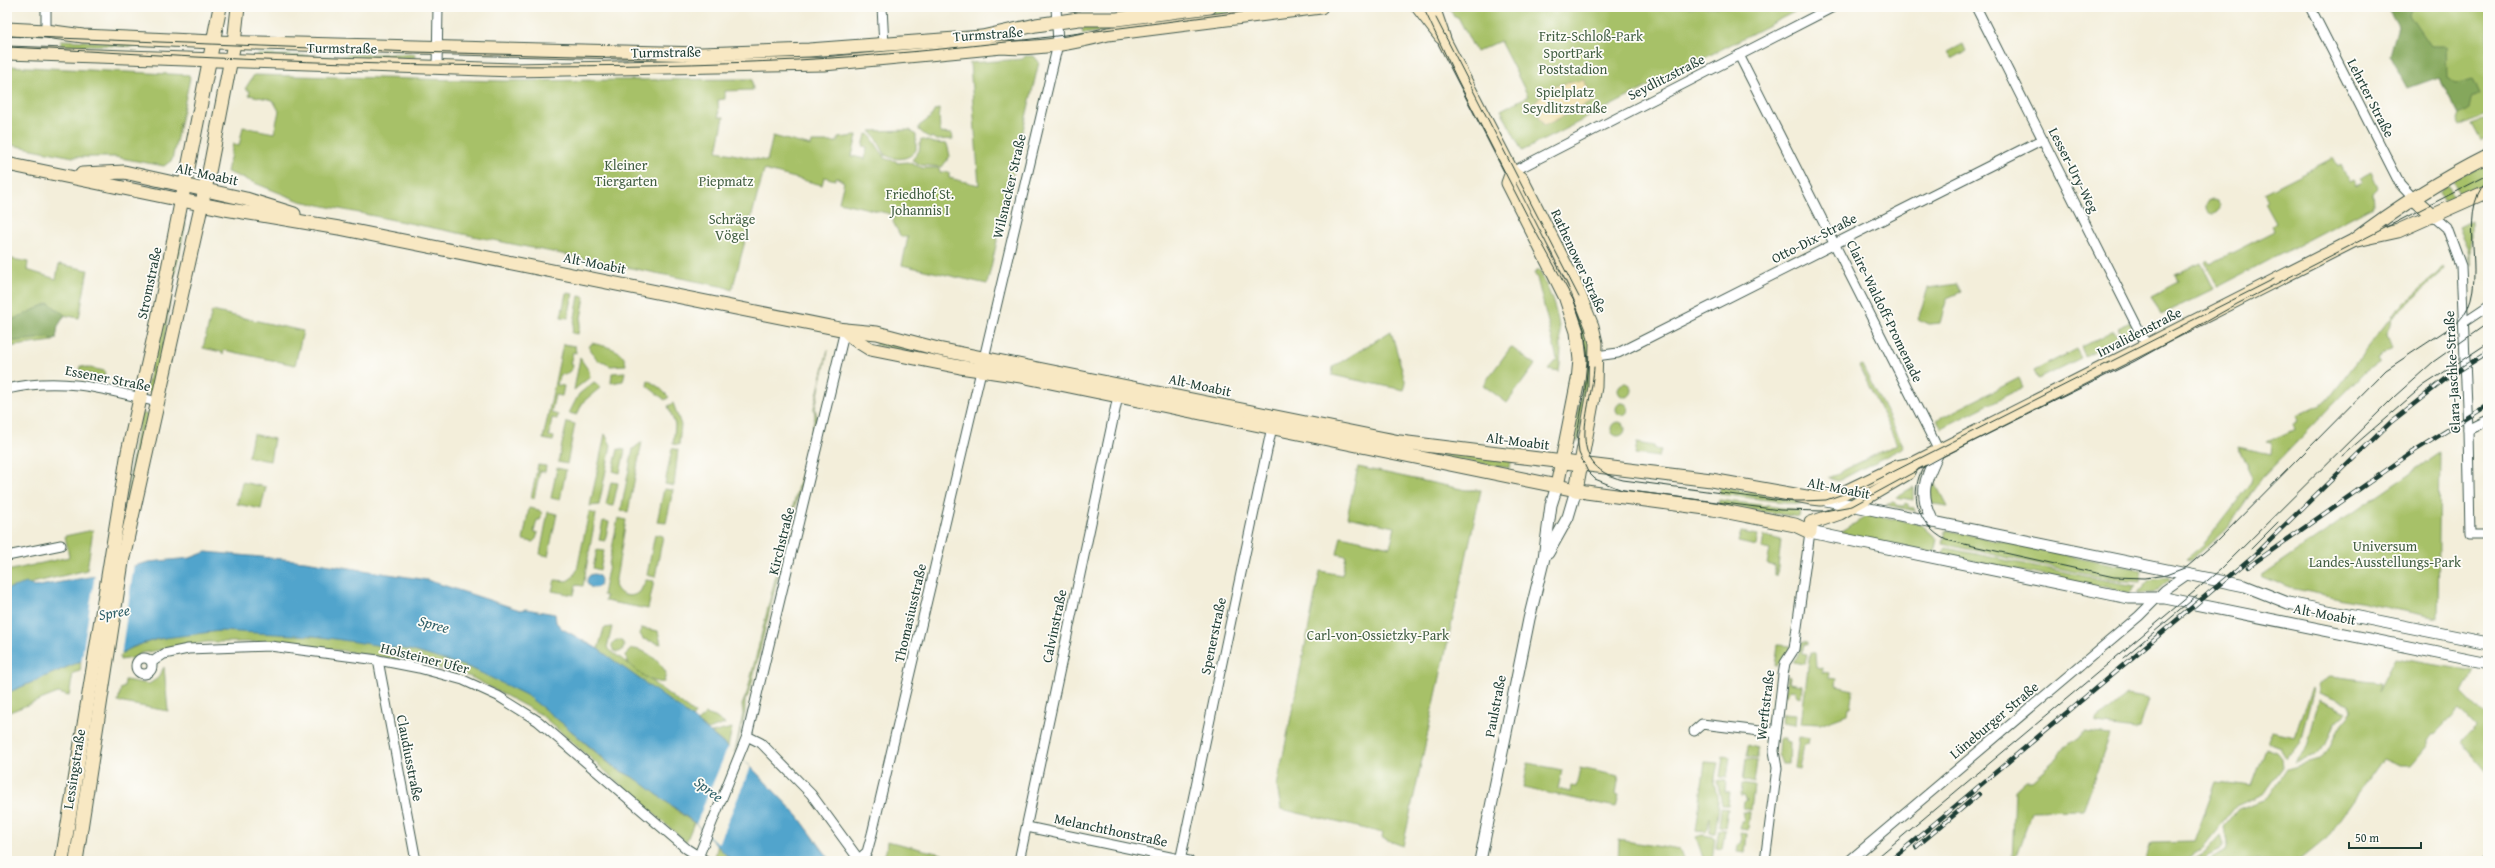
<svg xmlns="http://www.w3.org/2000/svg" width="2495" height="868" viewBox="0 0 2495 868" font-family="'Gentium Book Plus',serif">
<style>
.green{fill:#a7c168;stroke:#637f4e}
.forest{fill:#85a75c;stroke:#527248}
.sand{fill:#eeda9e;stroke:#868c69}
.water{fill:#51a4cc;stroke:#387080}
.pier{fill:#f3eeda}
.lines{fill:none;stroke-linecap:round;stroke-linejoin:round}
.minor-casing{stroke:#3f584d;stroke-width:11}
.tertiary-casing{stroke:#3f584d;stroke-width:13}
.secondary-casing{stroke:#3f584d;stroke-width:15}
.minor{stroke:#fff;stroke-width:9}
.tertiary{stroke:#fff;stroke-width:11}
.secondary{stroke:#f8e8c3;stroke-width:13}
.tram{stroke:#1f3d34;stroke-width:1}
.rail-casing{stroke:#1f3d34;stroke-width:4.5}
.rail{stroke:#fdfcf7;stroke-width:3;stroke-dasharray:9;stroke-linecap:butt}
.labels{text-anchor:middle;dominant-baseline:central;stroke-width:3.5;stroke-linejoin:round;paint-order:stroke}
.street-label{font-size:14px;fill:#1f3d34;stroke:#fdfcf7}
.park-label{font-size:14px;fill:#415e41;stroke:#fdfcf7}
.water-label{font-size:15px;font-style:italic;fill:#306169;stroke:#fdfcf7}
</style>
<rect width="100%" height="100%" fill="#fdfcf7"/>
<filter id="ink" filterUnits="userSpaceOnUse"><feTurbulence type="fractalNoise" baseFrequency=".025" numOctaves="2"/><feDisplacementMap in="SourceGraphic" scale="8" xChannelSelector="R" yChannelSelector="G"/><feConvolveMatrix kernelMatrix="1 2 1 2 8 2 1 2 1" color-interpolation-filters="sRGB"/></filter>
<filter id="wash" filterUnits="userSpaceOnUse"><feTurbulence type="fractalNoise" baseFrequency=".012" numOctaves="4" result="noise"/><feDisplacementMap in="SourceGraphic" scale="16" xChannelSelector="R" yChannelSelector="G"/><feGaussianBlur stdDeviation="0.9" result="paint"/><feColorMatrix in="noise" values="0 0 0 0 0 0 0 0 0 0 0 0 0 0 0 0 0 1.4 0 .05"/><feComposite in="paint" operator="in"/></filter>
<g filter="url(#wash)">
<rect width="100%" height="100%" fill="#f3eeda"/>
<g class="green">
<polygon points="1223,7 1273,7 1083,34 1082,26"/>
<polygon points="1449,7 1804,7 1522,151 1501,110 1528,96 1500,41 1476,52 1458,17 1454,17"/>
<polygon points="2395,7 2488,7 2488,113 2460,126 2457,120 2459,115 2437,74"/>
<polygon points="61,40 189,45 188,48 89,45 78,48 61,48"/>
<polygon points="1963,44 1966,51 1952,59 1948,52"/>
<path d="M258,54L338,57L352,54H415V58C363,57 310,59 258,58Z"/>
<polygon points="1025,56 1034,56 1039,62 987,284 902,265 908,237 901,237 893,222 895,215 839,202 844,182 836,177 835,180 824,177 822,185 764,170 732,290 725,287 300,201 227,172 233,144 239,146 243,127 274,133 279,111 273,100 249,95 250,91 245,89 254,75 503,81 752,79 753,90 725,91 725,99 718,100 719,117 724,117 717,151 767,161 773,136 811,146 812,142 838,142 838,138 857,136 852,156 865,159 867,147 863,146 866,135 869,134 886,159 896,161 897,163 907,162 923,168 939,168 940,172 949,173 949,178 979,185 970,63 1023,59"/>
<polygon points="7,66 189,75 190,78 172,160 164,166 115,157 73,157 7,144"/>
<polygon points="939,109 940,133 952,134 953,139 937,140 931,137 930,139 919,130 919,126 930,118 935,110"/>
<polygon points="2488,116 2488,137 2481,141 2472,124"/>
<path d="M910,130L916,135V150C909,160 896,161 885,155L877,139L870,131Z"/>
<polygon points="921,139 934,143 947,144 950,156 942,167 921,165 912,160 919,151"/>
<polygon points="2333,158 2338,167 2341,165 2349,182 2353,180 2356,186 2363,182 2360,178 2371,172 2378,187 2372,193 2373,206 2218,287 2205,262 2207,260 2210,264 2275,231 2272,226 2276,223 2265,203 2268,201 2264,193"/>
<polygon points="2488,163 2488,182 2461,196 2453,181"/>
<polygon points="2447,184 2454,199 2443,201 2439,193"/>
<circle cx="2213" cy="207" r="7"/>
<polygon points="2471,221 2471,265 2469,248 2459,227"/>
<polygon points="182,224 186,224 170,294 165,339 154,393 146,391"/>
<polygon points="7,258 28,262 27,270 56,279 59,264 88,270 79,318 58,314 54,338 56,339 53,341 7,347"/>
<polygon points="2201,263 2214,289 2161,315 2151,296 2178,282 2175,274"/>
<polygon points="2444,267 2445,269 2391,319 2388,335 2393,348 2377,358 2379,362 2365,372 2262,478 2226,529 2192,560 2186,559 2203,545 2251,483 2252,477 2238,447 2271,454 2272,443 2267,442 2295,429 2293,424 2298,421 2296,416 2327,401 2394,313"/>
<path d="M1539,270C1556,303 1565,334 1559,371L1548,369L1557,359L1537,278L1534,273Z"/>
<polygon points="1957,284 1961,292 1947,298 1940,323 1929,324 1918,319 1928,288"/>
<polygon points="566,293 573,294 568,318 561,317"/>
<polygon points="579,296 585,297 578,334 572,333"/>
<polygon points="1578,301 1590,341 1591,372 1579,441 1575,441 1575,433 1573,433 1582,390 1572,304"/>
<polygon points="212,311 303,331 295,365 224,350 223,355 221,352 203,348"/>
<polygon points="2130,322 2134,331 2122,336 2118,328"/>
<polygon points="2114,330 2119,339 2085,356 2081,347"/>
<polygon points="1391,331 1406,384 1404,390 1332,375 1333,367"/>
<polygon points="877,341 962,358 961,362 875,345"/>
<path d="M592,343C606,347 624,348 626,365L610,366L605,362L598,361L589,347Z"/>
<polygon points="563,344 575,346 576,353 573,352 570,364 573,365 572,369 565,375 560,374 557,385 564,386 562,396 555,395 551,413 558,415 557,419 552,418 549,436 554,437 553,441 543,439"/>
<polygon points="1511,347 1535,365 1507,403 1483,385"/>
<polygon points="2076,349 2081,358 2038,379 2034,371"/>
<polygon points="828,350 815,408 817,417 749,694 745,700 745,713 735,752 743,714 742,705 747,693 815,417 814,408"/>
<polygon points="580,358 589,371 590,377 574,390"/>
<polygon points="1862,365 1904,447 1838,481 1828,478 1897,444 1859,366"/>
<polygon points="80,366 105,371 104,377 79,372"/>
<polygon points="625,372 623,381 611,383 612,373"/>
<polygon points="2019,378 2023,387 1942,428 1937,420"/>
<polygon points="648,380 660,388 669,397 665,400 647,386"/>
<polygon points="594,382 601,387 583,402 577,415 569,413 579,394"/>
<circle cx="1625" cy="390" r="7"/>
<circle cx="1622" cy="409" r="6"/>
<polygon points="673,403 681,425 679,445 673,444 675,425 668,406"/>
<polygon points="141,413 149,415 117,564 113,564"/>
<polygon points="567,422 575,424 567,464 558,462"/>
<circle cx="1618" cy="429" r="7"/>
<polygon points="1289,424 1512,461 1509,468 1423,454"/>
<polygon points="253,434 274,439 270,461 248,457"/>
<polygon points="605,434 611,445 599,505 590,506"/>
<polygon points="642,442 628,512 621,510 633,449"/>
<polygon points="1637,443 1654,446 1654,449 1661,450 1659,457 1635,454"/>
<polygon points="672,448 678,450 674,486 665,484"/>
<polygon points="618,449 625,450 620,473 613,471"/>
<polygon points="2440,453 2438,618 2290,588 2261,576"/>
<polygon points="538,465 546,466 545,472 540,471 534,498 531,498"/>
<polygon points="1358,467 1466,490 1481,490 1403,846 1382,838 1383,833 1281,809 1277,786 1320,571 1342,575 1346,556 1337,554 1341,536 1390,547 1395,527 1347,517"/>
<polygon points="557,468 566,470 560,500 551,498"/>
<polygon points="1931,475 1947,506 1927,503"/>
<polygon points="242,482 266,487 261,509 237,504"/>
<polygon points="611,482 618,483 613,506 606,505"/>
<polygon points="1720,487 1800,500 1800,504 1719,494"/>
<polygon points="1913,487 1913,500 1896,497"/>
<polygon points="664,489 673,490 666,523 657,522"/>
<polygon points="1719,500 1800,510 1799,517 1718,505"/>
<polygon points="1892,501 1896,502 1896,505 1904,506 1905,503 1908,504 1908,507 1914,508 1915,511 1886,505 1891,503"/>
<polygon points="529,508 539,510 542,513 540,520 537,520 534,532 538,533 536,539 533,542 523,540"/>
<polygon points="548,512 557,514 548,556 540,554"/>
<polygon points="589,512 596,514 583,586 576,585 574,595 552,591 555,580 567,581 573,577 577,570"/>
<polygon points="1870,514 1922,525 1937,539 1934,553 1838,534"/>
<path d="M618,518L626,520L615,585C619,596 630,599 640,592L646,580L654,581L648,609L605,601L606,596L603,595Z"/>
<polygon points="603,521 609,522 605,541 599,540"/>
<polygon points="93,530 87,570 7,589 7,571 69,557 65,536"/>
<polygon points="1946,530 2142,570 2140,582 2114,580 1943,544"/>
<polygon points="1741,532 1758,535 1756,546 1738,542"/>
<polygon points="655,534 663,536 655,577 647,575"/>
<polygon points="1764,536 1781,540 1777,576 1775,576 1775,566 1767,564 1770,550 1762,548"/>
<polygon points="1946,548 2114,582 2136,586 2130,593 1941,555"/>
<polygon points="597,550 604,551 600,570 593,568"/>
<polygon points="2168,577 2170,579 2154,593 2137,594 2149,580"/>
<polygon points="612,627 607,648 695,714 692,718 598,649 604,628"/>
<polygon points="641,628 658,631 661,644 643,639 640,634"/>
<path d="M219,631C318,633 440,642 526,695C557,715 583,743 612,766C620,772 630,775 639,780C658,794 674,810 694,823L686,842L540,714L471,677L421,663L286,642H207L142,653L133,658L120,660V654C150,637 185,634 219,631Z"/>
<circle cx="618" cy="646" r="6"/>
<polygon points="1802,641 1808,642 1808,645 1804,644 1802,653 1807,654 1805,664 1793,662 1799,654"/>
<polygon points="1778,645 1790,646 1789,652 1777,666 1775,666"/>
<path d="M631,649C645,648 660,661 666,673L664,682C652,685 627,667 625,655Z"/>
<polygon points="1810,652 1815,653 1816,667 1822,668 1822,672 1829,673 1828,678 1837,679 1836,686 1853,690 1850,707 1848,707 1847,714 1820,724 1801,723"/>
<polygon points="2395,658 2473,671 2462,692 2488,719 2488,773 2461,742 2476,727 2459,709 2434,735 2432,734 2428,740 2428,745 2410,766 2399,766 2383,759 2327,838 2299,861 2208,861 2225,851 2227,842 2224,827 2238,809 2267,799 2287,769 2319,760 2331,747 2339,728 2353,711 2349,705 2319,693 2319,684 2331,677 2380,683 2378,691"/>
<polygon points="81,661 80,671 73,673 69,696 58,693 7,713 7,693"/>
<polygon points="164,667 168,711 118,702 121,688 124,688 125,680 149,684 158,678"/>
<polygon points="1787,676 1790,677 1789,683 1802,685 1801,697 1797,696 1795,690 1790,689 1787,696 1785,695"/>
<polygon points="2312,688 2313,693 2300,741 2287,758 2281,748 2268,743 2272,732 2294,737"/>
<polygon points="2127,695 2149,699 2140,727 2136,729 2096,724 2096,721"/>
<polygon points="2319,700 2347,712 2335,723 2328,742 2315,756 2295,762 2307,747"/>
<polygon points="706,714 715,717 725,724 708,730 697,722"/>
<polygon points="1782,714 1796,715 1795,725 1781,723"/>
<polygon points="732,728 728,747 711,733"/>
<polygon points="2085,732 2110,735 2083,810 2032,811 2014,861 2012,861 2015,790 2026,780 2032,780 2058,757 2060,751"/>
<polygon points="1799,737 1809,738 1808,744 1804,744 1800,769 1795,768"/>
<polygon points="1779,739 1785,739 1785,742 1790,743 1789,764 1782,764 1778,753"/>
<polygon points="1748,745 1757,748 1757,759 1747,757"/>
<polygon points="2266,748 2277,752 2282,758 2283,767 2263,794 2236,806 2201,850 2182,861 2145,861 2151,843 2194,842 2216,782 2252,786"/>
<polygon points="1723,756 1730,757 1727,778 1720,777"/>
<polygon points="1746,759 1757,761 1754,783 1743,780"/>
<polygon points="1705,762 1718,763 1714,782 1719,806 1715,833 1710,833 1710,817 1706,832 1696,831"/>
<polygon points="1528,763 1562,770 1558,789 1570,792 1571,786 1576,787 1580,768 1619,776 1616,794 1619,795 1616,807 1523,788"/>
<polygon points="1717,780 1726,781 1725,792 1730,793 1728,805 1722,805"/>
<polygon points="1742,784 1754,786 1751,810 1743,808 1744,801 1747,800 1744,795 1741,795"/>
<polygon points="1721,808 1728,809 1725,827 1719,826"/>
<polygon points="1742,812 1750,812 1748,830 1740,829 1741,821 1744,821"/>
<polygon points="1719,829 1725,830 1722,849 1716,848"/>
<polygon points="1740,833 1747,834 1745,853 1737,852 1738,844 1741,843"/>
<polygon points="1702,835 1715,837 1712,861 1704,861 1696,837"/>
<polygon points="2220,835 2223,844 2220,850 2198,861 2190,861 2205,852"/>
<polygon points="1619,840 1680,850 1684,861 1618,861"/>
<polygon points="887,841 945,855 944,861 882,861 886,851"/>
<polygon points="718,844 732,861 714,861"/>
</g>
<g class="forest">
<polygon points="2387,7 2414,7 2409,15 2430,46 2446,46 2447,78 2455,84 2473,79 2480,95 2471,99 2469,109 2459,115 2439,77 2408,88 2390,55 2398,26"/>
<polygon points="49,303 65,315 58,326 56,339 44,338 7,342 7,322"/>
</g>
<polygon class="sand" points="1584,80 1594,101 1544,126 1533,103 1555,85"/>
<g class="water">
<polygon points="206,552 305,561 427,580 520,610 526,609 555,614 556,622 561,628 598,649 689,715 751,767 798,816 831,861 732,861 696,824 638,780 614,767 562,723 526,695 471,668 410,650 314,636 219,631 157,639 133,647 120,654 81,661 7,693 7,589 27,583 34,587 95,576 149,562 190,558"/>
<circle cx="594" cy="581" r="7"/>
</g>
<g class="pier">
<polygon points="134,564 121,656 81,663 95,574"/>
<polygon points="728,747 751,767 718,844 696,824"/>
</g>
</g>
<g filter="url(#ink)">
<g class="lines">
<g class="minor-casing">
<g id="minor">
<polyline points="882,7 884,46"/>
<polyline points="1976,7 2147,346"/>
<polyline points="2310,7 2400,184 2413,198"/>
<polyline points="46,31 46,7"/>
<polyline points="1739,55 1939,451"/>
<polyline points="437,67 438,7"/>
<polyline points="1512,172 1833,7"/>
<polyline points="2433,216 2447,228 2461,266 2468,430 2470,535 2488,535"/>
<polyline points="2464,322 2488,306"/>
<polyline points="1596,356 1618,353 2043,139"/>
<path d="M7,389C61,376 105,389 157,402"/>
<polyline points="2468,430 2488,420"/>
<polyline points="7,556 61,545"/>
<circle cx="144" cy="666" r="8"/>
<polyline points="378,660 416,861"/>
<polyline points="152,662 164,654 188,649 270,646 378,660 419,668 463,680 498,696 538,721 687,849 706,861"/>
<polyline points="1694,731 1702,724 1776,733"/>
<polyline points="747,736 761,743 811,794 860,861"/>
<polyline points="1027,827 1189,861"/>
<polyline points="859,859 867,852 872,834 1058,44 1056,7"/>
<polyline points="697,860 747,736 845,330"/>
<polyline points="1019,861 1118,396"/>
<polyline points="1180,861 1273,422"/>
<polyline points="1765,861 1777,768 1774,751 1783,675 1785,663 1794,649 1810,532"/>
<polyline points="1849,861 2139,616 2165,590 2188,574"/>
<polyline points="2485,861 2488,859"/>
</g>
</g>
<g class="tertiary-casing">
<g id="tertiary">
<polyline points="1821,499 2245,586 2288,603 2488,643"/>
<path d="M1933,522C1918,492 1925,480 1939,451"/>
<polyline points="1810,532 2129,598 2165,598 2488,663"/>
<polyline points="1548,553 1568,517 1576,490"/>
<polyline points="1480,861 1529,619 1544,558 1551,505 1557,486"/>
</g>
</g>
<g class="secondary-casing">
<g id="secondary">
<polyline points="1418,7 1441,37"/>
<polyline points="1433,7 1445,42 1512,172 1521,178 1574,282 1592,326 1596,343 1595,387 1576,490"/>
<polyline points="7,29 46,31 83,36 214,42 702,54 809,50 982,37 1036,25 1079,19 1117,19 1210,7"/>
<path d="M7,53L514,70L824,64L1002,47C1038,50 1074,43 1108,34L1321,7"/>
<path d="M7,164L225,209L339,228L845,330L877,333L938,349L1400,442L1711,480L1812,498L1821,499L1845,492L1897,467L1915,463L2353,241C2396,208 2440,180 2488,156"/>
<polyline points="1512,172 1508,183 1565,296 1577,332 1580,360 1578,380 1557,486"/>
<polyline points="82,174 124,172 246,199 294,214"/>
<polyline points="2413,198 2433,216"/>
<polyline points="2357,240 2398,231 2488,191"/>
<polyline points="845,330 854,339 870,349 960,367 1021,376 1586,492 1713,509 1795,525 1810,532 1811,523 1840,513 1908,473 1913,464"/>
<polyline points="62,861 128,452 158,319 220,7"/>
<polyline points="76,861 122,562 210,167 234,43 238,7"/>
</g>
</g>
<use href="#minor" class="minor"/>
<use href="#tertiary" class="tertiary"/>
<use href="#secondary" class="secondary"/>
<g class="tram">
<polyline points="1423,7 1457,79 1533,227 1575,303 1584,329 1588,359 1586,384 1577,435 1579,453 1588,472 1595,479 1622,490 1780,510 1824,511 1852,506 1942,457 2135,361 2237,304 2488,175"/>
<polyline points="1436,18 1579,297"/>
<polyline points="7,36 413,52 657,58"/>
<path d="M7,47C84,50 161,56 238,59C424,67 611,69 797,60C960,52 1121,27 1282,7"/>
<path d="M1594,367C1592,410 1562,465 1623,480L1782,501H1802L1826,500L1863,487L2274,279"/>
<polyline points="2342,456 2423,386 2488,343"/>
<path d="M1924,466C1908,493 1917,525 1946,540L2114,577L2145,578L2166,575L2187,567L2218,540L2386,370L2457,323C2495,286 2452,216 2488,179"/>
<polyline points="2251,549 2278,522"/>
<polyline points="2123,658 2197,596"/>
<polyline points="1873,861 2220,570 2394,397 2433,362 2488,323"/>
</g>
<g class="rail-casing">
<g id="rail">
<polyline points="2248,567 2411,453 2488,405"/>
<polyline points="1916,847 1979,794"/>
<polyline points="1890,861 2252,557 2391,422 2447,378 2488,352"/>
</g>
</g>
<use href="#rail" class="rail"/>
</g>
</g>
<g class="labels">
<g class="street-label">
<text transform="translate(988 34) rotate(-4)">Turmstraße</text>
<text transform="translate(342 48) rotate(1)">Turmstraße</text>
<text transform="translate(666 52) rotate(-1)">Turmstraße</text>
<text transform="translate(1666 77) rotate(-27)">Seydlitzstraße</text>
<text transform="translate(2371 98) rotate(63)">Lehrter Straße</text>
<text transform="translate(2074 170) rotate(63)">Lesser-Ury-Weg</text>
<text transform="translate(207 174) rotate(12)">Alt-Moabit</text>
<text transform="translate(1009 186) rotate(-77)">Wilsnacker Straße</text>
<text transform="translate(1814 238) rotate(-27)">Otto-Dix-Straße</text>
<text transform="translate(1579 261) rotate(65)">Rathenower Straße</text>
<text transform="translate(595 263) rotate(11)">Alt-Moabit</text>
<text transform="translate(149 283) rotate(-78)">Stromstraße</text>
<text transform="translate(1885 311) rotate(64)">Claire-Waldoff-Promenade</text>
<text transform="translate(2139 332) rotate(-27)">Invalidenstraße</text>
<text transform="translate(2452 372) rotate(-93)">Clara-Jaschke-Straße</text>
<text transform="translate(108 378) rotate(11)">Essener Straße</text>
<text transform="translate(1200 385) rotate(12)">Alt-Moabit</text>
<text transform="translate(1518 441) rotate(7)">Alt-Moabit</text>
<text transform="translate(1839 488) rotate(11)">Alt-Moabit</text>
<text transform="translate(781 541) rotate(-76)">Kirchstraße</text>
<text transform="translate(910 613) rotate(-77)">Thomasiusstraße</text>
<text transform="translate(2325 614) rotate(11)">Alt-Moabit</text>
<text transform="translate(1054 626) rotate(-78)">Calvinstraße</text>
<text transform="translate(1213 636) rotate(-78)">Spenerstraße</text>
<text transform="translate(425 658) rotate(14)">Holsteiner Ufer</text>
<text transform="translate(1765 705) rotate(-83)">Werftstraße</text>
<text transform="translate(1495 706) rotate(-79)">Paulstraße</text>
<text transform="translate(1994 720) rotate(-40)">Lüneburger Straße</text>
<text transform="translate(410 758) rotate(79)">Claudiusstraße</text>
<text transform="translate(74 769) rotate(-81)">Lessingstraße</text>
<text transform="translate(1111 830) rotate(12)">Melanchthonstraße</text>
</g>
<g class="park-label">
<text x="1591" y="36">Fritz-Schloß-Park</text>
<text x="1573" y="53">SportPark<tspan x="1573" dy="16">Poststadion</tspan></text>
<text x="1565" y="92">Spielplatz<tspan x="1565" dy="16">Seydlitzstraße</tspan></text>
<text x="626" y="165">Kleiner<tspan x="626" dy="16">Tiergarten</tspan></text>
<text x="726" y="181">Piepmatz</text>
<text x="920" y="194">Friedhof St.<tspan x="920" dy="16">Johannis I</tspan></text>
<text x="732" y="219">Schräge<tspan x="732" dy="16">Vögel</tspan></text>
<text x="2385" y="546">Universum<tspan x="2385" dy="16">Landes-Ausstellungs-Park</tspan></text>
<text x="1378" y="635">Carl-von-Ossietzky-Park</text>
</g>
<g class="water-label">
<text transform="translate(114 612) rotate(-10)">Spree</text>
<text transform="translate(434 624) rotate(15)">Spree</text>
<text transform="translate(709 789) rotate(37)">Spree</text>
</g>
</g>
<rect width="2495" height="868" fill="none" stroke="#fdfcf7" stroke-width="24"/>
<path d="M2349 842v6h72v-6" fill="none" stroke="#1f3d34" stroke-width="2"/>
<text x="2355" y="842" font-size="12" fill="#1f3d34" stroke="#fdfcf7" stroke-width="3" paint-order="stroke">50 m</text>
</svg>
